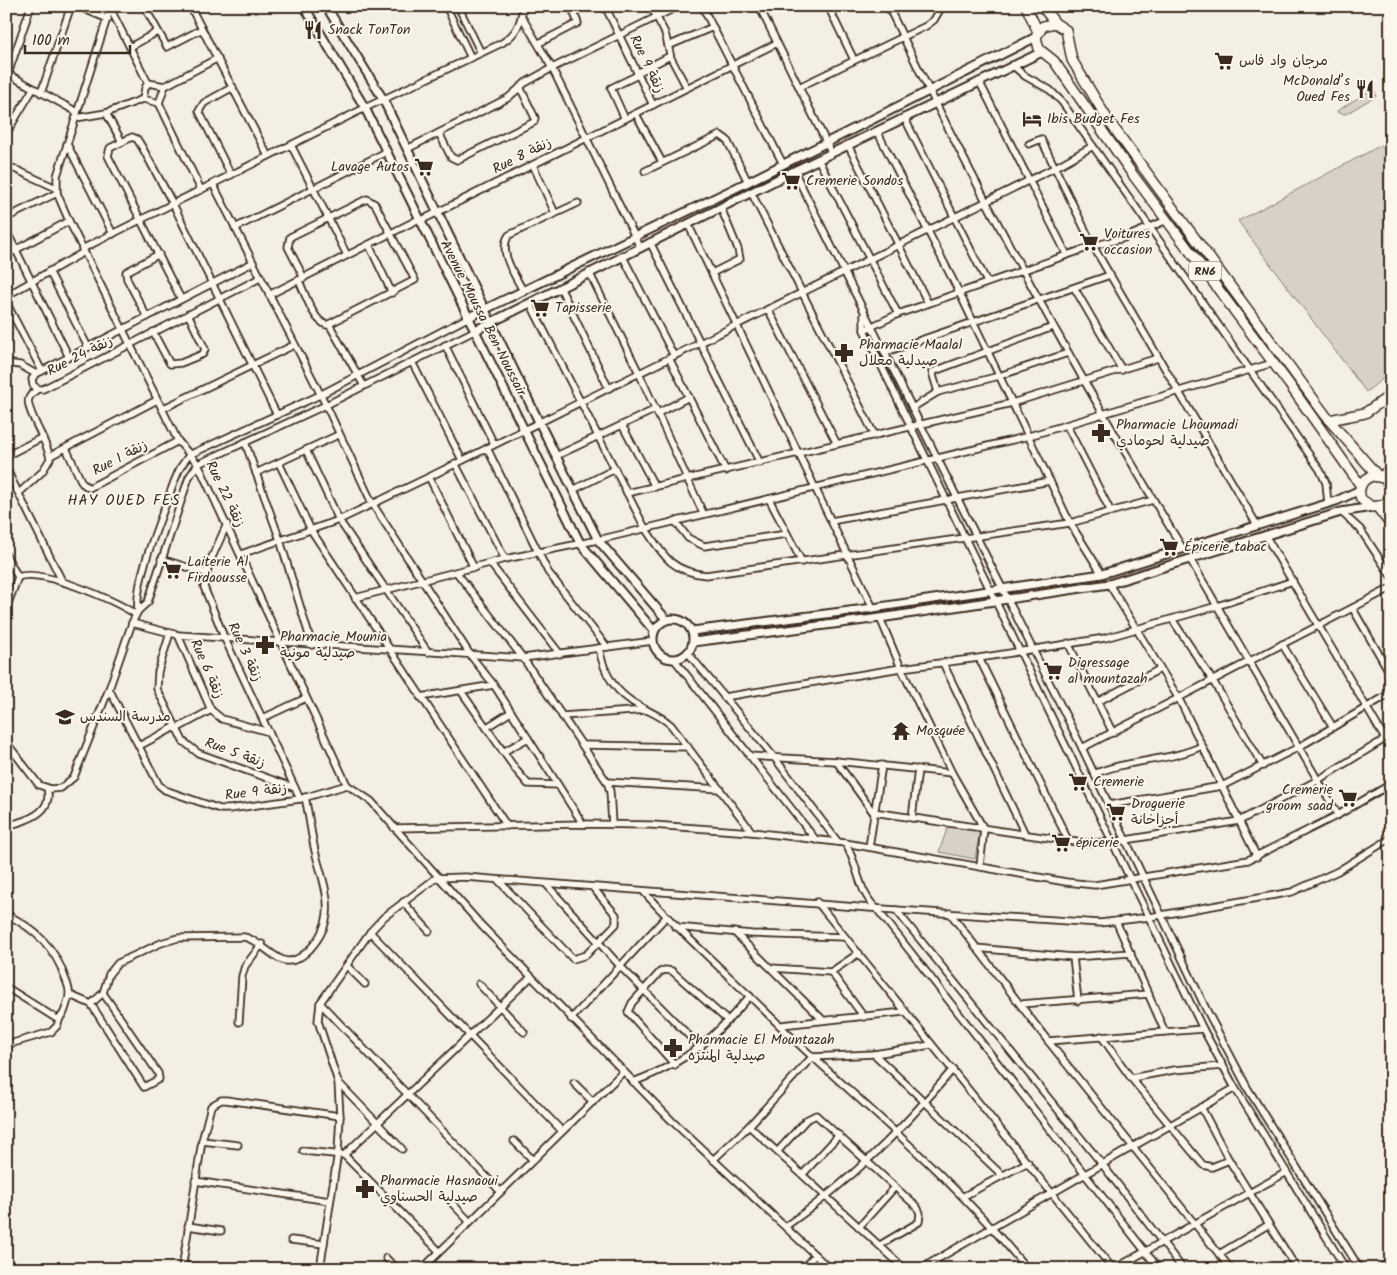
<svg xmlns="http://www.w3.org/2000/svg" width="1397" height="1275" viewBox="0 0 1397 1275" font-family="Kalam,'Playpen Sans Arabic',sans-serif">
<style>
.green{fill:#d8d1c6;stroke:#8a7e72}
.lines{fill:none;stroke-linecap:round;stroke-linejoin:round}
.minor-casing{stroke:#3b2a1e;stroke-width:9}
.tertiary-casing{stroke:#3b2a1e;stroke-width:11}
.primary-casing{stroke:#3b2a1e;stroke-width:12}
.minor{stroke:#fbf7ec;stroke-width:5.5}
.tertiary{stroke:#fbf7ec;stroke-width:7}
.primary{stroke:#fbf7ec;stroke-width:9}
.labels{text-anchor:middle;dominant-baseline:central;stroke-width:4;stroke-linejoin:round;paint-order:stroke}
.shield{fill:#fbf7ec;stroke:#75685c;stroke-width:1}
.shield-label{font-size:12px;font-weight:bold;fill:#3b2a1e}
.poi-label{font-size:14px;fill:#3b2a1e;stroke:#fbf7ec;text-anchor:start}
.street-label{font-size:14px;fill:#3b2a1e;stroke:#fbf7ec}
.neighbourhood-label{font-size:15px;letter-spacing:1px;fill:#3b2a1e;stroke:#fbf7ec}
</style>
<rect width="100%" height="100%" fill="#f3efe4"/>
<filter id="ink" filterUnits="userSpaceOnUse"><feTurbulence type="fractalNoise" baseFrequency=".02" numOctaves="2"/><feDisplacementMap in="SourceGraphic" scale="10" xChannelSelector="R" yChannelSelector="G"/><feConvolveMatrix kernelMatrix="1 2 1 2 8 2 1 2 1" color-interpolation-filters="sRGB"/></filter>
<g filter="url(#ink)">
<g class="green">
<polygon points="1374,88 1376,96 1346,114 1338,113 1337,111"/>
<polygon points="1391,140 1391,372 1366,392 1238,221"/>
<polygon points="948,826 980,831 975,859 939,852"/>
</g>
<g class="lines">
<g class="minor-casing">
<g id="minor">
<polyline points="6,6 7,6"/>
<polyline points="77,6 108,19"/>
<polyline points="111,6 57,176 57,193 69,221 178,441 198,464 347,785"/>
<polyline points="144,6 167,47 202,29"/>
<polyline points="190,6 268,156"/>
<polyline points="446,6 471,58"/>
<polyline points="458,6 481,53"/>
<polyline points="605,6 653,105"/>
<polyline points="651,6 665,33 671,58 687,88"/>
<polyline points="702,6 783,164"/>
<polyline points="759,6 831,152"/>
<polyline points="828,6 854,60"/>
<path d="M888,6C977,192 1076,373 1183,549"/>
<polyline points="110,8 148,83"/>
<polyline points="522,17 552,68 640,247"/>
<polyline points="539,43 578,23 571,6"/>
<polyline points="668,46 713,27"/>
<polyline points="130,47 157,32"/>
<polyline points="1012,65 1025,76 1050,90 1062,102 1320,470 1326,483 1328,504"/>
<polyline points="6,73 77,112"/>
<polyline points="637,73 670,56"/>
<polyline points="8,74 31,6"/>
<polyline points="979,81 1067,255"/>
<polyline points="165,86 218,58"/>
<polyline points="799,87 926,26 934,20 942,6"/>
<polyline points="41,93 71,6"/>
<polyline points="159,103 201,190"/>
<polyline points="106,113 122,142"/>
<polyline points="636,114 662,162"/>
<polyline points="904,117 987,282"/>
<polyline points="76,118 106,113 143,99 159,103 165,86 148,83 145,88 143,99"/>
<polyline points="625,119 611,88 638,75"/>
<polyline points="877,131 959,292 1070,523 1102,574"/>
<polyline points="439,133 451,157 457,160 534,122 535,118 520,87"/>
<polyline points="6,134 33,89"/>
<polyline points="67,144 113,234"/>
<polyline points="1029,144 1041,139 1093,246 1257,525"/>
<polyline points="291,145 347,255"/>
<polyline points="848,145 928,303"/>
<polyline points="407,149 508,98 525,83 552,68 679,6"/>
<polyline points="818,159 898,314"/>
<polyline points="6,165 56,188"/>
<polyline points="533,165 555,213"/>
<polyline points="645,171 720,135 727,140 748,182"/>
<polyline points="794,171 1082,748 1206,1009 1248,1089 1360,1269"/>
<polyline points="231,175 199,111 204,103 233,87"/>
<polyline points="213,184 326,405 372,503 471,656 494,685 583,824"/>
<polyline points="751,192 875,436"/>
<polyline points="6,218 57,193"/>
<polyline points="420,221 777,43"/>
<polyline points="688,224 873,608"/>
<polyline points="235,228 386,152"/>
<polyline points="6,230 69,357"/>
<polyline points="650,242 760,463"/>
<polyline points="369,245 392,293"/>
<path d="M82,249L365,108L502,43C516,34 521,24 523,6"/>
<polyline points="6,255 69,221"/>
<polyline points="622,255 674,356"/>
<polyline points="252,263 36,374 32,379 33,385 38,389 43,389 260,278"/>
<polyline points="49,271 88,347"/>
<polyline points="589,272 639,373 703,513"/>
<polyline points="712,273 740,259 738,249 721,208"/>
<path d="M299,281C305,293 313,321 327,325L415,280L375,204L367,199L290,237L288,247L304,278"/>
<polyline points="560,287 608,387"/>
<polyline points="1075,289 1122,370"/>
<path d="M523,291C516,276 497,252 509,235L578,203"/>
<polyline points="269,295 419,219"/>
<polyline points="6,296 84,252"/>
<polyline points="181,299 108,156 110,148 132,137 137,139 142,147 173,204 277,415"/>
<polyline points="6,302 42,371"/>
<path d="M530,303L645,528C663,555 670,571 706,575L1070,523L1153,500"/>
<polyline points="768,309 837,444"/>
<polyline points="864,315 864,330 1203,1029 1235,1088 1346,1269"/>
<polyline points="147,317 127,279 126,272 159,254"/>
<polyline points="329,324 364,386"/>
<polyline points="864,330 898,314 1093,246 1124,238 1167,220"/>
<polyline points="153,332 170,364 181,363 203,354 205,349 188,314"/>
<polyline points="445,345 494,444"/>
<polyline points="886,352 1110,275"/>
<polyline points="669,358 726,471"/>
<polyline points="412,362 462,460"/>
<polyline points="6,363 20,365 36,374"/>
<polyline points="938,392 932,372 1053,327"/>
<polyline points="912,408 938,392 999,376 1068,353"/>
<polyline points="162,409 294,345"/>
<polyline points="658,413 689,397"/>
<polyline points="622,425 655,487"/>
<polyline points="1067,426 1111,512"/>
<polyline points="245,442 280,540 312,645"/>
<polyline points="66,448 82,483 89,488 178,441"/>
<polyline points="487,448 548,572 607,647"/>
<polyline points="306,450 339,520 428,652"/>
<polyline points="6,456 43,437"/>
<polyline points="50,456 157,400"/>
<polyline points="556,456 656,409"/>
<polyline points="279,463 311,530 507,826"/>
<polyline points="455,463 505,559"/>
<polyline points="6,468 62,581"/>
<polyline points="256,473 338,435"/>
<polyline points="429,477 474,568"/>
<polyline points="573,490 615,469"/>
<path d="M19,493L42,472L50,459C49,444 24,408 29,398C31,394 35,391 38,389"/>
<polyline points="627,493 1012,403 1158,358"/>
<polyline points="769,499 802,562"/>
<polyline points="1341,512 1360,529 1391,576"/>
<polyline points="675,521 688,538 704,546 787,534"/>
<polyline points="831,521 1050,481"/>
<polyline points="227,524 209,564 204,587 224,637 295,788"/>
<polyline points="1265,535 1391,749"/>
<polyline points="241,554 339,520 429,477 1054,168 1093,146"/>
<polyline points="6,555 18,577 6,609"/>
<polyline points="161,559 206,573"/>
<polyline points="1190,559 1338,815"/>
<polyline points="490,563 560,654"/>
<polyline points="457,573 523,658 607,782 610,791 612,824"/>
<path d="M18,577C41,568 115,600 135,614"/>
<polyline points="1109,584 1179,699 1257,857"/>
<polyline points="355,598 505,559 598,540 1029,436 1273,363"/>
<polyline points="1353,609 1391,675"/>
<path d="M138,611C134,579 163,514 174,482L180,468L189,455L320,395L469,317"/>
<polyline points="880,618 901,668 952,773 984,829 980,866"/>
<polyline points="1172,619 1213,681 1263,766"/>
<polyline points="132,623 178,635 523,658 653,641"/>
<polyline points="170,633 158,672 157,689 183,741 198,753 295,788 300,799"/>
<polyline points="178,635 211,710 222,719 269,732"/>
<polyline points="1068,643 1113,733"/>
<polyline points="1282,644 1333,727"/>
<path d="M599,648C604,675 616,694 641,707C652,713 661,716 671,725L752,832"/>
<polyline points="688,653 774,757 838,842"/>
<polyline points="979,658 1068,840"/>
<polyline points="674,659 816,840"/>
<polyline points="943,663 1025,834"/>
<polyline points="109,689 159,785 165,790 220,809 229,809 300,799 347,785"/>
<polyline points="461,691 516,770 528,784 558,785"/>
<polyline points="420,697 494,685"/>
<polyline points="724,697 901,668 979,658 1105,638 1217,606 1293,581"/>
<polyline points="1097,702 1160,669"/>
<polyline points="562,716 647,710"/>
<polyline points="263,718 306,698"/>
<polyline points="487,727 511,712"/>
<polyline points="176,729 211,710"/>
<polyline points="6,742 39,785 51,789 61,788 74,777 109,689 132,623 138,611 148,602 189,477 198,464 326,405 476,330"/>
<polyline points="584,745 688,747"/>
<polyline points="139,746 175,727"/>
<polyline points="1082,748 1391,588"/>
<polyline points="503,752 528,738"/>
<polyline points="749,756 836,761 952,773"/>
<polyline points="836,761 873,812 1083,843 1114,842 1239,821 1318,780 1385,739"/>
<path d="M1094,774C1129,759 1168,762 1202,746"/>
<polyline points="607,782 720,789"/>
<polyline points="347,785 371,801 482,926 672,1121 830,1269"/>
<polyline points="1109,805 1222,786 1299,747 1391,693"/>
<polyline points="912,818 918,769"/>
<path d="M6,826C26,821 54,813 47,788"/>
<polyline points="394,828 583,824 652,825 752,832 845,843 1066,882 1095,885 1248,860 1338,815 1391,784"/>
<path d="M845,843C859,865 857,891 877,909L1159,1269"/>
<polyline points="869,847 882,765"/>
<polyline points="498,880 573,959 586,955 616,924 616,915 594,889"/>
<polyline points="546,884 620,966 701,1048"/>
<path d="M644,892C674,926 708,956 741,988C766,1011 789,1036 815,1059C889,1126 964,1191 1027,1269"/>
<polyline points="403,902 429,931"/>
<polyline points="817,902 1113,1269"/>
<polyline points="896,910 1102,1164 1183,1269"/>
<polyline points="950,913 1048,1041 1231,1269"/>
<path d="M6,914C35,929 55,947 65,978C69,987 71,994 67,1003C65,1010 64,1016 57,1019L6,987"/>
<polyline points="1116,921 1165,1032"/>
<polyline points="676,927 752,934 844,937"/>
<polyline points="370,932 562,1131"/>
<polyline points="734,932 822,1019"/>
<polyline points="976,948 1073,957 1131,953"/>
<polyline points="1073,957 1078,1001"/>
<polyline points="347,966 365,984"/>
<polyline points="772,968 831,972 859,953"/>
<polyline points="831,972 864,1017"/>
<polyline points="479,984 524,1032"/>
<polyline points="70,995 91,1004 144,1087 159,1079 158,1073 103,993"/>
<polyline points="320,1003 500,1191"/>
<path d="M91,1004L103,993L109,974L118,963L161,943L178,938L244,937C260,940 274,960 287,961C296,962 304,955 310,949C340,916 324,887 315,851C311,833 309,815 305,797"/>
<polyline points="1020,1004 1149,994"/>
<polyline points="571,1019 666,917"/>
<polyline points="239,1022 242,976 245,966 262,944"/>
<polyline points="781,1025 904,1012"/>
<polyline points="1101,1036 1131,1078"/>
<polyline points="1048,1041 1203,1029"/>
<polyline points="6,1045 51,1032 57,1026 60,1018"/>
<polyline points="874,1054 1002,1175"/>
<polyline points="675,1065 628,1012 632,1003 660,972 665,970 672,971 728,1021"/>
<polyline points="1223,1066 1174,1070 1131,1078 1203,1165 1212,1167 1229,1160"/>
<polyline points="338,1082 402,1149"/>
<path d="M633,1082C689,1061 712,1040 750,996"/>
<polyline points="574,1083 593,1102"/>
<polyline points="1201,1107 1229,1160 1297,1269"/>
<polyline points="749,1126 905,1269"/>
<polyline points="202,1141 238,1145"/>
<polyline points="514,1141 533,1160"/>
<polyline points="303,1151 344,1155 439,1251"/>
<polyline points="778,1151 806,1120 816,1115 917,1207 920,1213 919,1222 880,1245"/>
<polyline points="344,1155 531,977"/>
<polyline points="713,1160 749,1126 812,1057 874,1054 931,1045"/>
<polyline points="803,1174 839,1135"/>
<polyline points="195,1181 330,1201"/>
<polyline points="964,1196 1028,1162"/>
<polyline points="450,1201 469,1221"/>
<polyline points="188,1226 221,1231"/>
<path d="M786,1226C852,1180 901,1131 953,1069"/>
<polyline points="859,1227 895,1187"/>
<polyline points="291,1240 324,1244"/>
<polyline points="1219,1254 1268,1225"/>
<polyline points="386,1258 396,1269"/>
<polyline points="183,1265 209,1269"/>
<polyline points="182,1269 202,1141 211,1106 221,1100 226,1100 340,1116"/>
<polyline points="320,1269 338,1152 340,1116 338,1082 318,1021 320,1003 370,932 384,917 436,878 465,877 896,910 1100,923 1150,917 1292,892 1338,871 1391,838"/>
<polyline points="422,1269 623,1072"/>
<polyline points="802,1269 815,1255"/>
<polyline points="920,1269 1235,1088"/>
<polyline points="1114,1269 1285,1173"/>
<polyline points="1380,1269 1391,1262"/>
</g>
</g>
<g class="tertiary-casing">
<g id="tertiary">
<polyline points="304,6 365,108 580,543 654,631"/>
<polyline points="326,6 383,99 539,422 598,540 666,619"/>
<polyline points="469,317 748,182 1036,37"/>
<polyline points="476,330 788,174 1042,52"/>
<circle cx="673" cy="639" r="20"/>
<polyline points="692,631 873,608 1102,574 1336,501 1360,490"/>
<polyline points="693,642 880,618 1109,584 1341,512 1372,507"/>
</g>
</g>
<g class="primary-casing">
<g id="primary">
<polyline points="1026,6 1038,32"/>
<polyline points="1042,6 1055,23"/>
<polyline points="1329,420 1365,413 1391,395"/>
<polyline points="1381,477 1391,468"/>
<polyline points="1361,486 1289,384 1133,175 1054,61 1039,49 1036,37 1043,26 1055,23 1066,30 1072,60 1108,120 1329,420 1378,476"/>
<path d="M1391,486L1384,478L1373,476C1362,479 1357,488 1361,499L1372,507L1384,505L1391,497"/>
<polyline points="1378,508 1391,525"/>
</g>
</g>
<use href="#minor" class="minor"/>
<use href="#tertiary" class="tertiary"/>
<use href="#primary" class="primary"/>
</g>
</g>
<defs>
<g id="restaurant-bare" transform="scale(1.5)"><path d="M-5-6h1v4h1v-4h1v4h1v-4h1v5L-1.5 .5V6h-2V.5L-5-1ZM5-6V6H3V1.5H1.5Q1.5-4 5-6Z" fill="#3b2a1e" stroke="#fbf7ec" stroke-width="2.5" paint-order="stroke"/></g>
<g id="supermarket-bare" transform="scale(1.5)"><path d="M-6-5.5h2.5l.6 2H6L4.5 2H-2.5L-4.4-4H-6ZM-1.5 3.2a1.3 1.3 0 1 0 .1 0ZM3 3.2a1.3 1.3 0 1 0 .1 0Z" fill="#3b2a1e" stroke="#fbf7ec" stroke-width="2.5" paint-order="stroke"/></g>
<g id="hotel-bare" transform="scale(1.5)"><path d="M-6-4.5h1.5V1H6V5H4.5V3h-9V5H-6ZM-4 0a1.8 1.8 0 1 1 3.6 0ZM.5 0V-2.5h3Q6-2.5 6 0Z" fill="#3b2a1e" stroke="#fbf7ec" stroke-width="2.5" paint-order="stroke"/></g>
<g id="pharmacy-bare" transform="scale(1.5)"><path d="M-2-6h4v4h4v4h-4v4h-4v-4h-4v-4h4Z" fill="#3b2a1e" stroke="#fbf7ec" stroke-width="2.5" paint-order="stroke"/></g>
<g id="school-bare" transform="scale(1.5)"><path d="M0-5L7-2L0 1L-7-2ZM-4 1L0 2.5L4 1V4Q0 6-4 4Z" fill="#3b2a1e" stroke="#fbf7ec" stroke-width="2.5" paint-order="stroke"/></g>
<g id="temple-bare" transform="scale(1.5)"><path d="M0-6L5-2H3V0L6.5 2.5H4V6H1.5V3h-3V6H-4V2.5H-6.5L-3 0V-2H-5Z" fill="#3b2a1e" stroke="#fbf7ec" stroke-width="2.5" paint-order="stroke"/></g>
</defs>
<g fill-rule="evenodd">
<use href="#restaurant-bare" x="313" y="30"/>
<use href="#supermarket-bare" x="1224" y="61"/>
<use href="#restaurant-bare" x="1365" y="89"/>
<use href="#hotel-bare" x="1032" y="119"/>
<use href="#supermarket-bare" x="424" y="167"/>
<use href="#supermarket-bare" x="791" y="181"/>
<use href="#supermarket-bare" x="1089" y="242"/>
<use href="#supermarket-bare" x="540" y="308"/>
<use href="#pharmacy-bare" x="844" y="353"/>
<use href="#pharmacy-bare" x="1101" y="433"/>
<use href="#supermarket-bare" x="1169" y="547"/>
<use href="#supermarket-bare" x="172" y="570"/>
<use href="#pharmacy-bare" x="265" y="645"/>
<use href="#supermarket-bare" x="1053" y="671"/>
<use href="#school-bare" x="65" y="717"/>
<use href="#temple-bare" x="901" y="731"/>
<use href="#supermarket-bare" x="1078" y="782"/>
<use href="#supermarket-bare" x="1348" y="798"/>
<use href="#supermarket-bare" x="1116" y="812"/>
<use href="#supermarket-bare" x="1061" y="843"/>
<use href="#pharmacy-bare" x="673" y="1048"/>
<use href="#pharmacy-bare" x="365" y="1189"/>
</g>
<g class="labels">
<rect class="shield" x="1189" y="261.5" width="32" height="19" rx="4"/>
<g class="shield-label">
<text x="1205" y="271">RN6</text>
</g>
<g class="poi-label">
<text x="328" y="30">Snack TonTon</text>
<text x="1239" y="61">مرجان واد فاس</text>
<text x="1350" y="81" text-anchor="end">McDonald’s<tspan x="1350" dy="16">Oued Fes</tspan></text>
<text x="1047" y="119">Ibis Budget Fes</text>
<text x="409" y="167" text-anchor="end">Lavage Autos</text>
<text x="806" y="181">Cremerie Sondos</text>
<text x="1104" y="234">Voitures<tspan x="1104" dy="16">occasion</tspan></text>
<text x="555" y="308">Tapisserie</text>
<text x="859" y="345">Pharmacie Maalal<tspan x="859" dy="16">صيدلية معلال</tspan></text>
<text x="1116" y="425">Pharmacie Lhoumadi<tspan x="1116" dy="16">صيدلية لحومادي</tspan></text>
<text x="1184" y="547">Épicerie tabac</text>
<text x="187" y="562">Laiterie Al<tspan x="187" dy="16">Firdaousse</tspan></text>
<text x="280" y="637">Pharmacie Mounia<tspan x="280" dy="16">صيدلية مونية</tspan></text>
<text x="1068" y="663">Digressage<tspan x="1068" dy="16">al mountazah</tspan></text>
<text x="80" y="717">مدرسة السندس</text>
<text x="916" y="731">Mosquée</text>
<text x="1093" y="782">Cremerie</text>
<text x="1333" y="790" text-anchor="end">Cremerie<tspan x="1333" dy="16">groom saad</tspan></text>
<text x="1131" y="804">Droguerie<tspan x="1131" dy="16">أجزاخانة</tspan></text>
<text x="1076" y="843">épicerie</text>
<text x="688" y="1040">Pharmacie El Mountazah<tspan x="688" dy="16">صيدلية المنتزه</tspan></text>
<text x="380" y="1181">Pharmacie Hasnaoui<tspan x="380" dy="16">صيدلية الحسناوي</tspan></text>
</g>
<g class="street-label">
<text transform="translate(647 64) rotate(64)">Rue 9 زنقة</text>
<text transform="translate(522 156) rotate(-27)">Rue 8 زنقة</text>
<text transform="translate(483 318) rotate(63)">Avenue Moussa Ben Noussair</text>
<text transform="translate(80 356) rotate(-27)">Rue 24 زنقة</text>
<text transform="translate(120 458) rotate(-28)">Rue 1 زنقة</text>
<text transform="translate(225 494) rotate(64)">Rue 22 زنقة</text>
<text transform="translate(245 652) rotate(65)">Rue 3 زنقة</text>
<text transform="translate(207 669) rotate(66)">Rue 6 زنقة</text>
<text transform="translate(235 753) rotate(20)">Rue 5 زنقة</text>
<text transform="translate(256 792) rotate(-7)">Rue 9 زنقة</text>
</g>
<g class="neighbourhood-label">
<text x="124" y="501">HAY OUED FES</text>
</g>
</g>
<rect width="1397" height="1275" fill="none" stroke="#fbf7ec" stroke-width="25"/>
<rect x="12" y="12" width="1372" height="1250" fill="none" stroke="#3b2a1e" stroke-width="2" filter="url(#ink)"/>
<path d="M25 45v8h105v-8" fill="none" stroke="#3b2a1e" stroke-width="2.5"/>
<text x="32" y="45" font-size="15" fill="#3b2a1e" stroke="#fbf7ec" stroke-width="4" paint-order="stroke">100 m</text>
</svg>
